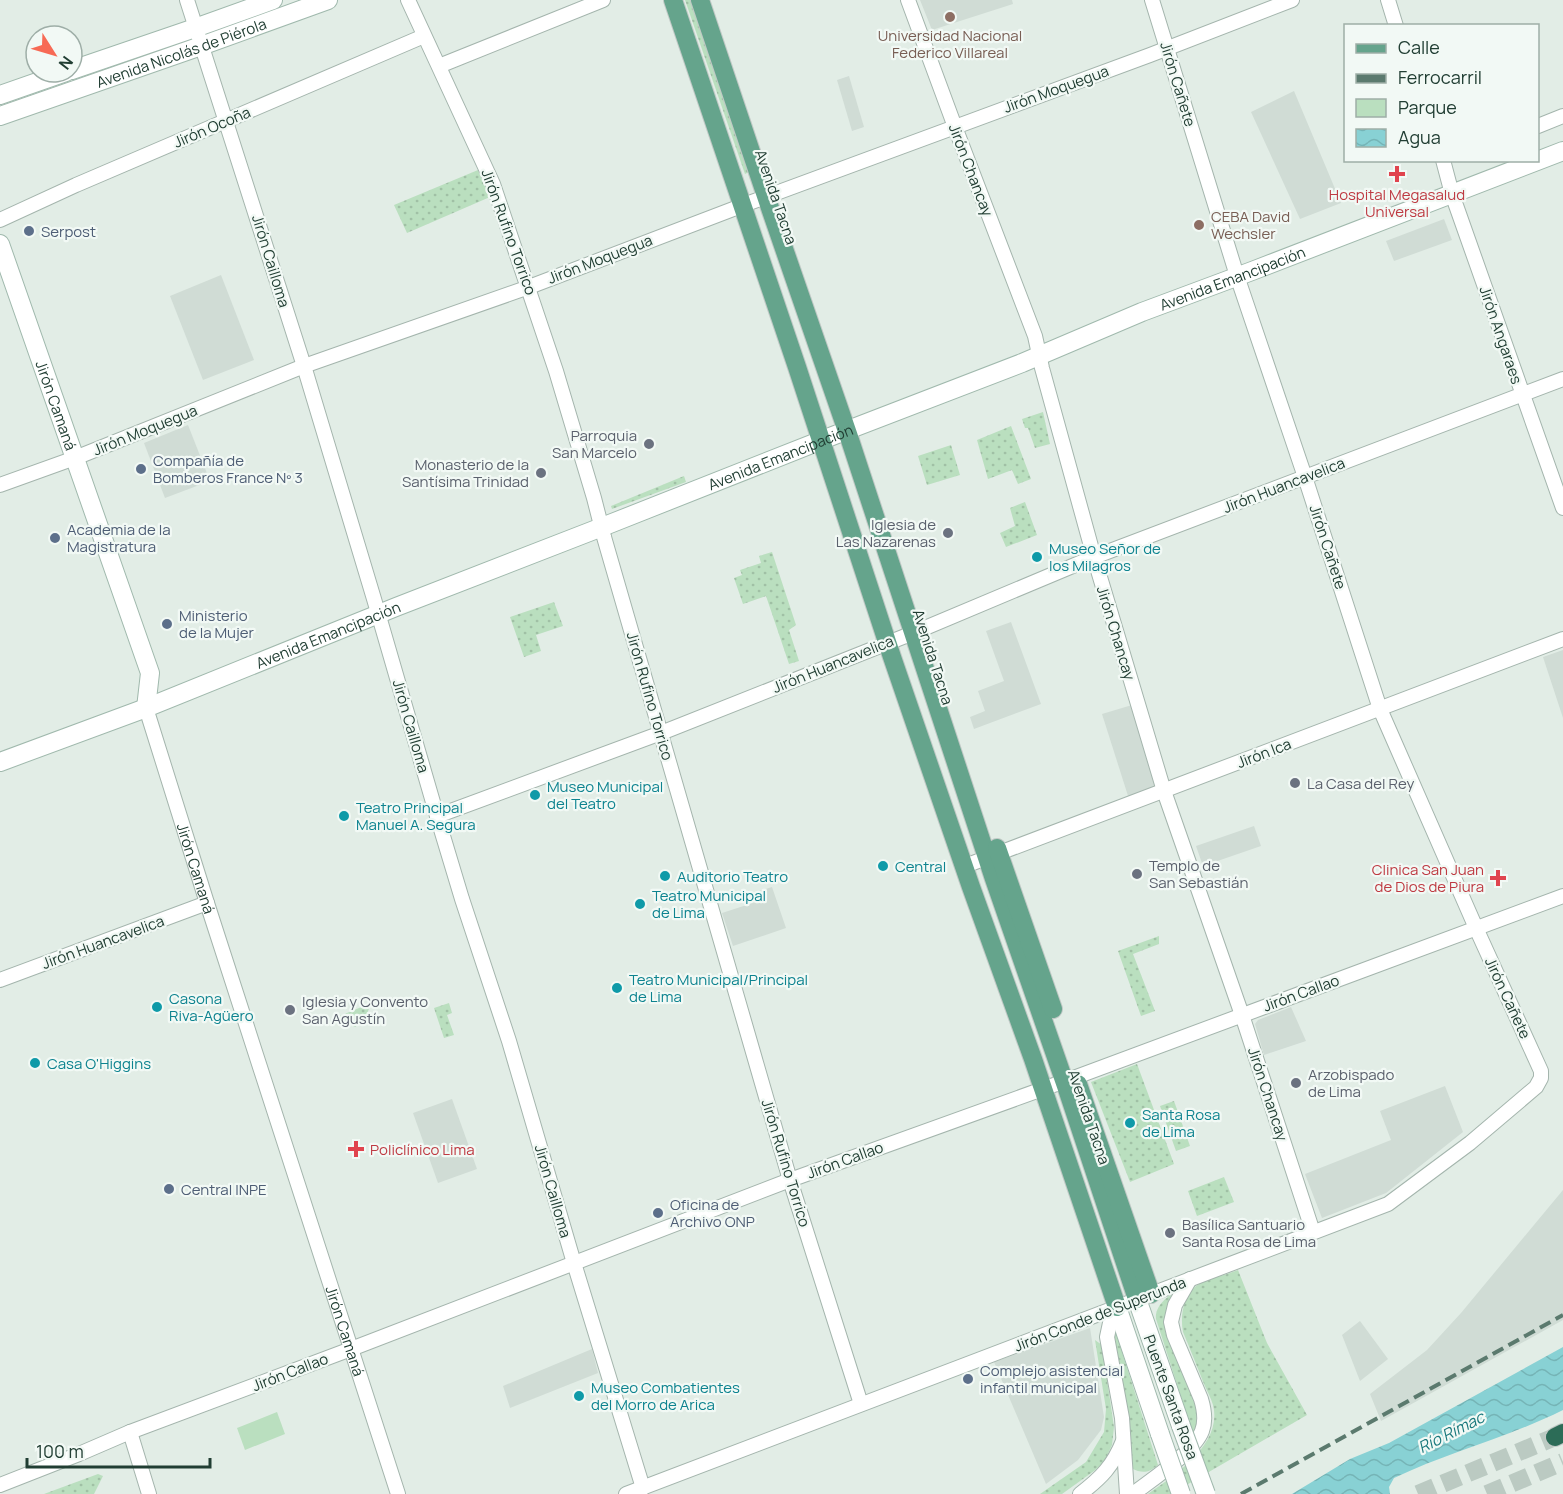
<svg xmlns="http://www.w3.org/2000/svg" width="1563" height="1494" viewBox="0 0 1563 1494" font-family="Manrope,sans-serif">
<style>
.built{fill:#d0dcd5}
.green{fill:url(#green-dots)}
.pitch{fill:#badfbf}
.water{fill:url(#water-waves)}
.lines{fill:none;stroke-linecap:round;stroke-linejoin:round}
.highway-tunnel{stroke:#bbcac2;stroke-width:18;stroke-dasharray:18 9;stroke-linecap:butt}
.street-casing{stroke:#a4b5ad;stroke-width:16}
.secondary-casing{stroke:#a0b9ad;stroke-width:20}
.primary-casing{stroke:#c1c9c6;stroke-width:20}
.highway-casing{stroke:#c1c9c6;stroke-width:20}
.street{stroke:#fff;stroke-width:14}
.secondary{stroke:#fff;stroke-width:18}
.primary{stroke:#65a48c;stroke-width:18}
.highway{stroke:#2c6c57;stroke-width:18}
.rail{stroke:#5b7a6e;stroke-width:4;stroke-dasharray:12 6;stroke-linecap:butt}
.secondary-bridge-casing{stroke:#a0b9ad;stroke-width:20;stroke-linecap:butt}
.secondary-bridge{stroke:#fff;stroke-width:18}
.education-dot{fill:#8d6e63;stroke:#f2f9f5;stroke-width:2}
.health-dot{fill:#e0444e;stroke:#f2f9f5;stroke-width:2}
.service-dot{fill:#5c6f8a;stroke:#f2f9f5;stroke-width:2}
.worship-dot{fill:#6b7280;stroke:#f2f9f5;stroke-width:2}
.culture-dot{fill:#0f9aa8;stroke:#f2f9f5;stroke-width:2}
.labels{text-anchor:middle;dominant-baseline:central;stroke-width:4.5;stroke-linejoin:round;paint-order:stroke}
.education-label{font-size:15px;fill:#785e54;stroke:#f2f9f5}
.street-label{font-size:15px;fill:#213e33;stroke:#f2f9f5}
.health-label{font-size:15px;fill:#be3a42;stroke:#f2f9f5}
.service-label{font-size:15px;fill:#4e5e75;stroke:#f2f9f5;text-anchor:start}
.worship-label{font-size:15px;fill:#5b616d;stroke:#f2f9f5;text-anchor:start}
.culture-label{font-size:15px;fill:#0d838f;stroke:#f2f9f5;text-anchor:start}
.water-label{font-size:16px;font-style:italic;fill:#19787c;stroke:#f2f9f5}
</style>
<defs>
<pattern id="green-dots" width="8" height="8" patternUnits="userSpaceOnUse" patternTransform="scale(1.5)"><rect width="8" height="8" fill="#badfbf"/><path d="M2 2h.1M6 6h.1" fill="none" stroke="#a0c0a5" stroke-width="1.8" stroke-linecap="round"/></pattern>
<pattern id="water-waves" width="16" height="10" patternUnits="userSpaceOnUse" patternTransform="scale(1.5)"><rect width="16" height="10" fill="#88d1d4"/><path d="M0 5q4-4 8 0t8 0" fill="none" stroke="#75b4b6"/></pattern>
</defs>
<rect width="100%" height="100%" fill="#e2ede6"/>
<g class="built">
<polygon points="920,0 1012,0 1013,4 932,30"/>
<polygon points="849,76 864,127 852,131 837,80"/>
<polygon points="1294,91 1341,203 1300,219 1251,112"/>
<polygon points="1444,219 1452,240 1394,261 1386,241"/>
<polygon points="221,275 254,360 203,380 170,296"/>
<polygon points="188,425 210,481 165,498 144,443"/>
<polygon points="1011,622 1041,704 974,729 970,717 985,711 978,691 1004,681 986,631"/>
<polygon points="1563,650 1563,718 1543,657"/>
<polygon points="1132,705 1156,790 1129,799 1102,714"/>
<polygon points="1254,826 1261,846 1203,866 1196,846"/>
<polygon points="772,887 786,928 733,946 722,913 759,901 756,892"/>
<polygon points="1291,1007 1306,1041 1264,1055 1255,1024 1258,1020"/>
<polygon points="1445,1086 1463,1132 1386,1193 1322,1218 1305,1174 1391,1140 1380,1111"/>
<polygon points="452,1099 477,1169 438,1183 413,1113"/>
<polygon points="1563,1190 1563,1320 1381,1421 1370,1394 1427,1350 1461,1313"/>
<polygon points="1360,1321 1388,1359 1360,1381 1342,1335"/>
<polygon points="1090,1328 1104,1417 1101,1430 1078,1460 1046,1484 994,1362"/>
<polygon points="592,1349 598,1373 510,1408 503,1386"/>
</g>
<g class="green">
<polygon points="685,0 691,0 749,172 745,174"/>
<polygon points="478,170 490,197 407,233 394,205"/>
<polygon points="1043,412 1050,444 1035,448 1028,428 1025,428 1022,419"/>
<polygon points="1011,426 1031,479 1018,484 1012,470 988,479 977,440"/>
<polygon points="951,445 960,475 927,485 918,456"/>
<polygon points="684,476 686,482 612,509 611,506"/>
<polygon points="1025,502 1037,535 1006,547 1000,533 1015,526 1010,508"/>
<polygon points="772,552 796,625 789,630 799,661 789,664 766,596 743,604 734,578 742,575 740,570 761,563 759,556"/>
<polygon points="554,602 563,626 536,635 541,651 524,657 510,617"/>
<polygon points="1159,936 1159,944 1133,954 1155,1011 1141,1016 1118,951"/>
<polygon points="371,1003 364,1022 355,1027 335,1018"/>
<polygon points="449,1003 452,1013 447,1015 454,1035 444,1038 434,1008"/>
<polygon points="1137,1064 1174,1164 1130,1182 1091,1082"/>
<polygon points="1174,1101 1190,1146 1176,1151 1160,1106"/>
<polygon points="1224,1177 1234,1202 1197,1216 1188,1191"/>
<path d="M1238,1270L1267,1343L1307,1415L1171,1494H1148C1175,1475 1223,1444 1213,1405C1211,1398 1207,1391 1204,1384C1197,1366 1190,1349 1183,1332C1180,1317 1183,1296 1196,1286C1206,1279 1226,1275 1238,1270Z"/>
<path d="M1177,1291L1171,1302L1196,1403L1197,1424L1193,1434L1156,1319C1155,1306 1166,1297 1177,1291Z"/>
<path d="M1115,1330L1158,1465C1148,1473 1143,1474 1131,1468L1130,1428L1112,1334Z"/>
<polygon points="1095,1340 1102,1345 1114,1427 1112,1445 1104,1462 1094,1471 1062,1494 1040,1494 1086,1462 1104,1432 1106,1409"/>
<polygon points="98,1474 103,1476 94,1494 44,1494"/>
</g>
<polygon class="pitch" points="277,1412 285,1434 245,1450 237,1428"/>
<path class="water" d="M1563,1347V1410C1509,1437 1449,1452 1394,1478L1389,1487L1390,1494H1292L1350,1459L1389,1443Z"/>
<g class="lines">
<g class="highway-tunnel">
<polyline points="1418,1494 1555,1437"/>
<polyline points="1487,1494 1563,1462"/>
</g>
<g class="street-casing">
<g id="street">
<polyline points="187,0 304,366 374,599 437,816 462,899 509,1041 574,1263 643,1488"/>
<polyline points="408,0 493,184 556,371 594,498 604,537 790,1180 861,1404"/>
<polyline points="908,0 955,127 1035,336 1042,368 1094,557 1164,791 1242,1015 1313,1232"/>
<polyline points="1388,0 1396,26"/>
<polyline points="439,66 603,0"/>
<polyline points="1538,126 1563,116"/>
<polyline points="1443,160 1452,194 1563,508"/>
<polyline points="0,220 76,185 424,36"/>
<polyline points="0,485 75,458 304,366 529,287 749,203 1150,55 1292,0"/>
<path id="s1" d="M146,708L207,903L398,1494"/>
<polyline points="437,816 661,733 913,633 1094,557 1563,379"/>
<polyline points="965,866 1563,639"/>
<polyline points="0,980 207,903"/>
<polyline points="1117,1307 1110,1323 1107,1337 1122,1418 1127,1494"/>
<polyline points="130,1432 149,1494"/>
<polyline points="0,1485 79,1454 130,1432 351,1349 790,1180 1076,1077 1563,896"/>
<polyline points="626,1494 1388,1204 1470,1143 1536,1087 1541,1078 1541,1071 1476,928 1380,709 1305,477 1237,276 1152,0"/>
<path d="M1080,1494C1101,1478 1113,1466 1123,1441"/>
<path d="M1133,1494C1151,1480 1194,1452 1202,1431C1206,1421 1204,1409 1201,1399L1174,1335L1171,1322L1175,1305L1190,1279"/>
</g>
</g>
<g class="secondary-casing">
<g id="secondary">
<polyline points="72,70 195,28 273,0"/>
<polyline points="0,95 66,72"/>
<path id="s2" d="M0,116L201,46L328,0"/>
<path id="s3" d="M0,244L150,673L146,708"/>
<path id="s4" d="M0,762L146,708L396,607L602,527L822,440L1022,363L1142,312L1252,271L1563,151"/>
<polyline points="1137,1299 1181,1426"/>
<polyline points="1117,1307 1160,1434"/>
</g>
</g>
<g class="primary-casing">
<g id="primary">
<polyline points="673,0 797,367 892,657 971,887 1033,1059 1117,1307"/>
<polyline points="700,0 771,211 848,434 994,879 1066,1086 1137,1299"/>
<polyline points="997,848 1053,1009"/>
<polyline points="1078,1084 1151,1294"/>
</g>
</g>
<g class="highway-casing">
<polyline id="highway" points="1555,1437 1563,1433"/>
</g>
<use href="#street" class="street"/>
<use href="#secondary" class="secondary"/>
<use href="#primary" class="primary"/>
<use href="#highway" class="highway"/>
<polyline class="rail" points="1241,1494 1563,1315"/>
<g class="secondary-bridge-casing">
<g id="secondary-bridge">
<polyline points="1181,1426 1206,1494"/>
<polyline points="1160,1434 1181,1494"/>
</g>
</g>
<use href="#secondary-bridge" class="secondary-bridge"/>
</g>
<g class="education-dot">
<circle cx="950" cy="17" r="6"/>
<circle cx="1199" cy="225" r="6"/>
</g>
<g class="health-dot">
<path d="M1394 165h6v6h6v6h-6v6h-6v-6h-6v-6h6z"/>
<path d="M1495 869h6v6h6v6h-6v6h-6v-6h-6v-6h6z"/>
<path d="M353 1140h6v6h6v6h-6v6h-6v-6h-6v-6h6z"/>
</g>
<g class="service-dot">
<circle cx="29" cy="231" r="6"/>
<circle cx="141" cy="469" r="6"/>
<circle cx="55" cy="538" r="6"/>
<circle cx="167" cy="624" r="6"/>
<circle cx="169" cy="1189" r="6"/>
<circle cx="658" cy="1213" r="6"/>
<circle cx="968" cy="1379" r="6"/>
</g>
<g class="worship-dot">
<circle cx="649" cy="444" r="6"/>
<circle cx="541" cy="473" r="6"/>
<circle cx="948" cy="533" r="6"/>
<circle cx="1295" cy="783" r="6"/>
<circle cx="1137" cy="874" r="6"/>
<circle cx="290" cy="1010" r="6"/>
<circle cx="1296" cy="1083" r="6"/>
<circle cx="1170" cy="1233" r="6"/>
</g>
<g class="culture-dot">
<circle cx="1037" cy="557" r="6"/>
<circle cx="535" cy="795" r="6"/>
<circle cx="344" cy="816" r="6"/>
<circle cx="883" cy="866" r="6"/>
<circle cx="665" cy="876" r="6"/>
<circle cx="640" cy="904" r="6"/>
<circle cx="617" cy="988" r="6"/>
<circle cx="157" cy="1007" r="6"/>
<circle cx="35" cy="1063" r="6"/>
<circle cx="1130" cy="1123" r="6"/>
<circle cx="579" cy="1396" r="6"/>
</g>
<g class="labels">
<g class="education-label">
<text x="950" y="35">Universidad Nacional<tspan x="950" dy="17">Federico Villareal</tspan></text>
<text x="1211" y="216" text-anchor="start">CEBA David<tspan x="1211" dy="17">Wechsler</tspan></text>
</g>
<g class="street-label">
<text stroke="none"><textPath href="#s2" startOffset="192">Avenida Nicolás de Piérola</textPath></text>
<text transform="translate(1178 84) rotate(73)">Jirón Cañete</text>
<text transform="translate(1056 89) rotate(-20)">Jirón Moquegua</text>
<text transform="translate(212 127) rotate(-23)">Jirón Ocoña</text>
<text transform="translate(971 170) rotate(69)">Jirón Chancay</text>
<text transform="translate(776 197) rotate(71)">Avenida Tacna</text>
<text transform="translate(509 232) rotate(70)">Jirón Rufino Torrico</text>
<text transform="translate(600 259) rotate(-21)">Jirón Moquegua</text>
<text transform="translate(271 261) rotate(73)">Jirón Cailloma</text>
<text stroke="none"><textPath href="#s4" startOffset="1324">Avenida Emancipación</textPath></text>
<text transform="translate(1501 335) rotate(71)">Jirón Angaraes</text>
<text stroke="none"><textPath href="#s3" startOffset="171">Jirón Camaná</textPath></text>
<text transform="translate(145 430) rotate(-22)">Jirón Moquegua</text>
<text stroke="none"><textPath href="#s4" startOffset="838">Avenida Emancipación</textPath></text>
<text transform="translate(1284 485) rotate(-21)">Jirón Huancavelica</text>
<text transform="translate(1328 547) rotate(72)">Jirón Cañete</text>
<text transform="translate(1116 633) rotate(73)">Jirón Chancay</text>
<text stroke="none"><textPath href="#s4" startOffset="352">Avenida Emancipación</textPath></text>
<text transform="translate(933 657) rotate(72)">Avenida Tacna</text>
<text transform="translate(833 664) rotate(-22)">Jirón Huancavelica</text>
<text transform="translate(650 696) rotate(74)">Jirón Rufino Torrico</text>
<text transform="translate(411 726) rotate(74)">Jirón Cailloma</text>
<text transform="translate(1264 753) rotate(-21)">Jirón Ica</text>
<text stroke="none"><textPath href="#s1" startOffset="168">Jirón Camaná</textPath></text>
<text transform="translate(103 942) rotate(-20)">Jirón Huancavelica</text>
<text transform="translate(1301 993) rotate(-20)">Jirón Callao</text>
<text transform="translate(1508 998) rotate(65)">Jirón Cañete</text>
<text transform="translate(1268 1094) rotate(72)">Jirón Chancay</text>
<text transform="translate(1089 1117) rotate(71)">Avenida Tacna</text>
<text transform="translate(845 1160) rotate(-20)">Jirón Callao</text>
<text transform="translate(786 1163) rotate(73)">Jirón Rufino Torrico</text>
<text transform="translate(553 1191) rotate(74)">Jirón Cailloma</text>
<text transform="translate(1100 1314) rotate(-21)">Jirón Conde de Superunda</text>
<text stroke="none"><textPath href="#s1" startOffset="654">Jirón Camaná</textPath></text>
<text transform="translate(290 1372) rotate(-21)">Jirón Callao</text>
<text transform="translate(1171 1397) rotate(70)">Puente Santa Rosa</text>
</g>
<g class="health-label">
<text x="1397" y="194">Hospital Megasalud<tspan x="1397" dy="17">Universal</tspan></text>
<text x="1484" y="869" text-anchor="end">Clinica San Juan<tspan x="1484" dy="17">de Dios de Piura</tspan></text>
<text x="370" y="1149" text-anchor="start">Policlínico Lima</text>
</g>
<g class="service-label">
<text x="41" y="231">Serpost</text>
<text x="153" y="460">Compañía de<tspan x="153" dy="17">Bomberos France Nº 3</tspan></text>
<text x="67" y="529">Academia de la<tspan x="67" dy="17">Magistratura</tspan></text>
<text x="179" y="615">Ministerio<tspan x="179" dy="17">de la Mujer</tspan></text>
<text x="181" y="1189">Central INPE</text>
<text x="670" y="1204">Oficina de<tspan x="670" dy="17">Archivo ONP</tspan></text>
<text x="980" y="1370">Complejo asistencial<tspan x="980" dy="17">infantil municipal</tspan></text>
</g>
<g class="worship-label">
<text x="637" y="435" text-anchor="end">Parroquia<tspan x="637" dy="17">San Marcelo</tspan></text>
<text x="529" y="464" text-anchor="end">Monasterio de la<tspan x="529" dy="17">Santísima Trinidad</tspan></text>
<text x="936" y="524" text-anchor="end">Iglesia de<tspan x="936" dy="17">Las Nazarenas</tspan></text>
<text x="1307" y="783">La Casa del Rey</text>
<text x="1149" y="865">Templo de<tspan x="1149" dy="17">San Sebastián</tspan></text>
<text x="302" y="1001">Iglesia y Convento<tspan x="302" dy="17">San Agustín</tspan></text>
<text x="1308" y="1074">Arzobispado<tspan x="1308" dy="17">de Lima</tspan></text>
<text x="1182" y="1224">Basílica Santuario<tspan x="1182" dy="17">Santa Rosa de Lima</tspan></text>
</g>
<g class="culture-label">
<text x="1049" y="548">Museo Señor de<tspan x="1049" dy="17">los Milagros</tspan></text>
<text x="547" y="786">Museo Municipal<tspan x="547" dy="17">del Teatro</tspan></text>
<text x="356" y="807">Teatro Principal<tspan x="356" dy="17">Manuel A. Segura</tspan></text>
<text x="895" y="866">Central</text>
<text x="677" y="876">Auditorio Teatro</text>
<text x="652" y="895">Teatro Municipal<tspan x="652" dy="17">de Lima</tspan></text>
<text x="629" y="979">Teatro Municipal/Principal<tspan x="629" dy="17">de Lima</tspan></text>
<text x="169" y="998">Casona<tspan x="169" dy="17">Riva-Agüero</tspan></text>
<text x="47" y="1063">Casa O'Higgins</text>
<text x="1142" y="1114">Santa Rosa<tspan x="1142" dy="17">de Lima</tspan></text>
<text x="591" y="1387">Museo Combatientes<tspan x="591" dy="17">del Morro de Arica</tspan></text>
</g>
<g class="water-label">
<text transform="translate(1451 1432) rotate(-27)">Río Rímac</text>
</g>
</g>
<rect x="1344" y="24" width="195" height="138" fill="#f2f9f5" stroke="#9eaea7" stroke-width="1.5"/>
<rect x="1356" y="44" width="30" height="9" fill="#65a48c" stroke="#9eaea7" stroke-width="1.5"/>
<text x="1398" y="54" font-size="18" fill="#213e33">Calle</text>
<rect x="1356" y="74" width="30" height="9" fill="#5b7a6e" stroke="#9eaea7" stroke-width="1.5"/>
<text x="1398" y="84" font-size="18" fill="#213e33">Ferrocarril</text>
<rect x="1356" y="99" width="30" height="18" fill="#badfbf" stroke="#9eaea7" stroke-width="1.5"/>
<text x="1398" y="114" font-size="18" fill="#213e33">Parque</text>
<rect x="1356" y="129" width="30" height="18" fill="url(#water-waves)" stroke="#9eaea7" stroke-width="1.5"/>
<text x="1398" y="144" font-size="18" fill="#213e33">Agua</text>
<g transform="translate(54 54) rotate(127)"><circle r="28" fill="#f2f9f5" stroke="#9eaea7" stroke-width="1.5"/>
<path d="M0-4.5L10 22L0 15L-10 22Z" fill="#f76a55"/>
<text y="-9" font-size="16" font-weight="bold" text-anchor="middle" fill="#213e33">N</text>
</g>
<path d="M27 1458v9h183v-9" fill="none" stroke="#213e33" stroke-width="3"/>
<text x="36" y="1458" font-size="18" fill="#213e33" stroke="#f2f9f5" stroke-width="4.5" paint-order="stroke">100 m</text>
</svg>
